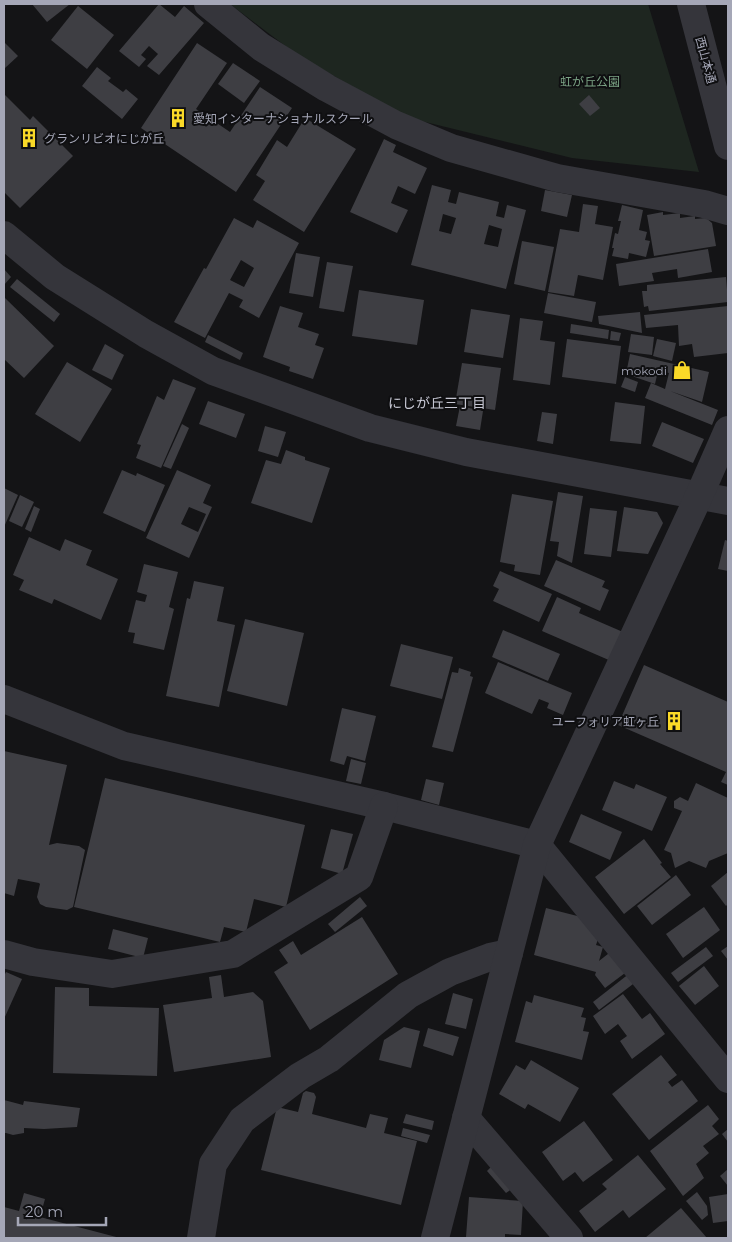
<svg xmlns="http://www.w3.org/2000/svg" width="732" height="1242" viewBox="0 0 732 1242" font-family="Montserrat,'Noto Sans JP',sans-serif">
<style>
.green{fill:#1e2620}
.building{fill:#3e3e43;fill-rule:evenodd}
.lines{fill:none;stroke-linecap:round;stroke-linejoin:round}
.minor{stroke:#35353b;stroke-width:28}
.labels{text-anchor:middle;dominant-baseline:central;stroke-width:4;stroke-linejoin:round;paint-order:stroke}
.street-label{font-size:12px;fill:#a5a7b7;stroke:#0f0f11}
.park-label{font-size:12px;fill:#7ba385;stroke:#0f0f11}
.poi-label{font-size:12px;fill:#a5a7b7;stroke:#0f0f11;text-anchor:start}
.neighbourhood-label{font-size:14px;fill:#c6c7d3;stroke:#0f0f11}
</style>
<rect width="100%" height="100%" fill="#141416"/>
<polygon class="green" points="230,4 648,4 699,172 572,158 405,117 296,54"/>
<g class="building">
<polygon points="32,4 70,4 47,22"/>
<polygon points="159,4 175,17 184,6 204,23 159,75 147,66 158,54 149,46 141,55 146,59 139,67 119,51"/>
<polygon points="78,6 114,35 87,69 51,40"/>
<polygon points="4,42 18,56 4,69"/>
<polygon points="197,43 227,63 196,109 230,132 260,87 292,108 236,192 141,128"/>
<polygon points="233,63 260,81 244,103 218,84"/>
<polygon points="97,67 111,78 108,81 123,92 126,89 138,99 122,119 82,86"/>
<polygon points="4,94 30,120 33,116 73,156 20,208 4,192"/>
<polygon points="589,95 600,108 590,116 579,104"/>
<polygon points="305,118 356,149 304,232 253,200 265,181 256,175 277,140 287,147"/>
<polygon points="384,139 396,145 393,152 427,168 415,194 398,186 391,203 408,210 397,233 350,212"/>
<path d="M432,185L451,190L448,202L456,204L459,192L499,202L496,216L504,218L507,205L526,210L506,289L411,265ZM443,214L456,218L451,234L439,231ZM489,225L502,229L498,247L484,244Z"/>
<polygon points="545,190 572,195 567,217 541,211"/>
<polygon points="583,204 598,206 595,224 613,227 603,280 578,275 574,296 548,292 560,229 579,232"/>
<polygon points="622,205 643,210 639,230 647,232 645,240 650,241 646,257 629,253 628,259 612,256 614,248 612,248 615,233 618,234 621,221 618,221"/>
<polygon points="663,212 663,215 680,213 680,218 695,216 695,219 706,218 712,223 716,246 654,256 647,215"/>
<path d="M234,218L253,228L257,220L299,243L259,318L239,307L243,300L229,293L205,338L174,322L204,268L206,269ZM241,260L254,268L244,287L230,280Z"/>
<polygon points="522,241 554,247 545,291 514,284"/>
<polygon points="708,249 712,272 678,278 677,269 652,273 654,281 619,286 616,264"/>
<polygon points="296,253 320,257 313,297 289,293"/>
<polygon points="327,262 353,266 344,312 319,308"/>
<polygon points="4,269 11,277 4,285"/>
<polygon points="726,277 728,302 649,311 648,306 644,307 642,291 647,291 647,285"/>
<polygon points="17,279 60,314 54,322 10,287"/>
<polygon points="359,290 424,300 417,345 352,336"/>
<polygon points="548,293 596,302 592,322 544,313"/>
<polygon points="4,297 54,346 24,378 4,359"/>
<polygon points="280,306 303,313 298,327 319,334 315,345 324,348 313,379 289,371 290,367 263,357"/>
<polygon points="728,306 728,353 694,357 692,344 679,346 678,325 646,328 644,315"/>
<polygon points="471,309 510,315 503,358 464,352"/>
<polygon points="640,312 642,333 599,324 598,316"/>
<polygon points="520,318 543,321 540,340 555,342 550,385 513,380"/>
<polygon points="571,324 609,330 608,339 570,333"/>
<polygon points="611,331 621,333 619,341 610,340"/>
<polygon points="631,334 654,337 652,355 628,352"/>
<polygon points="208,335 243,353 240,360 205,342"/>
<polygon points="567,339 621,346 616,384 562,377"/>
<polygon points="657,339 676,343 672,361 653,356"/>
<polygon points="105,344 124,355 112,380 92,370"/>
<polygon points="630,354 709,372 702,402 670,391 718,410 712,425 645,398 651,383 665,389 669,373 658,371 655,384 626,374"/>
<polygon points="67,362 112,389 80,442 35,414"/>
<polygon points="462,363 501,368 495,410 455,404"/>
<polygon points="625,377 638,382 635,392 621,387"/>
<polygon points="173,379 196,388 161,468 136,458 141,445 137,444 157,396 164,400"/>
<polygon points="208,401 245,414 236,438 199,424"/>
<polygon points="615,402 645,406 641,444 610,441"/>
<polygon points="460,406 483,411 480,430 456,426"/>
<polygon points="542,412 557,414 553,444 537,441"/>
<polygon points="662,422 704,439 693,463 652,446"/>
<polygon points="182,424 189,428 171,469 163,466"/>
<polygon points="265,426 286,432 278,457 258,451"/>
<polygon points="286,450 305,457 305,460 330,468 312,523 251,503 266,460 281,464"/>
<polygon points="122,470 136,476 137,473 165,485 145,532 103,513"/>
<path d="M177,470L211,485L203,503L212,507L189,558L146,538ZM189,507L206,514L198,532L181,524Z"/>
<polygon points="4,488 18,495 4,527"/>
<polygon points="558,492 583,496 572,563 557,556 559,542 550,541"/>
<polygon points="512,494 553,501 540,575 514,571 515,565 500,562"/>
<polygon points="20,495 34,502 22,527 9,521"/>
<polygon points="34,506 40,509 31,532 25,529"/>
<polygon points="624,507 657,512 663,523 648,554 617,551"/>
<polygon points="590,508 617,511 611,557 584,554"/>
<polygon points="29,537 60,551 65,539 91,550 92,550 86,565 118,579 101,620 54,599 52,604 19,590 24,580 13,575"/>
<polygon points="725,540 728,541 728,571 718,569"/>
<polygon points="556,560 605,581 602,587 609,590 600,611 544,586"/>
<polygon points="144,564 178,572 169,607 174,609 164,650 133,643 135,633 128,632 136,600 145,602 147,595 137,592"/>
<polygon points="500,571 552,594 539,622 493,601 499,589 493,586"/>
<polygon points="194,581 224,587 217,621 235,625 219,707 166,696 187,598 190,599"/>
<polygon points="557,597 581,608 579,613 623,632 611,661 542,631"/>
<polygon points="245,619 304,633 287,706 227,691"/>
<polygon points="503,630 560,654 548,681 492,657"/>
<polygon points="401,644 453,657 442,699 390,686"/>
<polygon points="498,662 572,693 563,715 547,708 549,703 539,699 532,714 485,693"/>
<polygon points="644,665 728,702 728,785 721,782 726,772 618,725"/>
<polygon points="459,668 471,672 470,676 473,677 453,752 432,747 452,672 458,673"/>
<polygon points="342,708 376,716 365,761 347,756 344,765 330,761"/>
<polygon points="4,751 67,765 49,845 57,843 79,846 85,850 73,907 67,910 46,907 40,904 37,897 40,884 39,883 18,879 14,896 4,893"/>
<polygon points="351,759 366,763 361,784 346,781"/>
<polygon points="105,778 305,825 286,907 254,899 246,932 224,927 220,942 74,907"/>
<polygon points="426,779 444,783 439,805 421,800"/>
<polygon points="614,781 634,789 636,784 667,797 652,831 602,810"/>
<polygon points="696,783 728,798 728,853 709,861 706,868 689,861 675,868 671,853 664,850 682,811 674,808 674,801 680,797 688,801"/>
<polygon points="581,814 622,832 610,860 569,842"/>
<polygon points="331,829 353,834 342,874 321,868"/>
<polygon points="644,839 662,863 660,864 671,877 624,914 595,877"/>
<polygon points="728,872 728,904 726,906 711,886"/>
<polygon points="676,875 691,895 652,925 637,906"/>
<polygon points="360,897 367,906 335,932 328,924"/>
<polygon points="704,907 720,930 683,958 666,934"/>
<polygon points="546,908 593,920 599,936 596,945 603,947 599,961 613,950 629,970 605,988 595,975 596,972 534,955"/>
<polygon points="362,917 398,974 310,1030 274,972 288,963 279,950 293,941 301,955"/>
<polygon points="113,929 148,938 143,958 108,949"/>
<polygon points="728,946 728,960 721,951"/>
<polygon points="706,947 713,956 678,982 671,973"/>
<polygon points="704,966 719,986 695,1005 679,986"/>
<polygon points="6,972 22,979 4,1019 4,976"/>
<polygon points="630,973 637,981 599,1010 593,1002"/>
<polygon points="221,975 224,997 253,992 263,1001 271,1057 174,1072 163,1005 212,998 209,977"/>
<polygon points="55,987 89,988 89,1006 159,1008 157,1076 53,1073"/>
<polygon points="453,993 473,999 466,1029 445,1024"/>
<polygon points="623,994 642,1019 650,1013 665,1034 632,1059 620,1041 627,1036 618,1024 605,1034 593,1016"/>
<polygon points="534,995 584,1008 581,1017 586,1018 583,1031 589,1032 582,1060 515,1042 526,1001 532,1003"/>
<polygon points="404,1027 420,1031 411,1068 379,1060 384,1040"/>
<polygon points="428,1028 459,1037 453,1056 423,1046"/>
<polygon points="661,1055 677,1075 668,1082 672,1087 682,1080 698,1101 649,1140 612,1094"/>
<polygon points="531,1060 579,1088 560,1122 528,1104 525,1109 499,1094 516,1065 525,1070"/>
<polygon points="306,1091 314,1093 316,1097 312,1114 366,1128 370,1114 388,1118 384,1133 417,1141 401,1205 261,1170 277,1107 298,1112 303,1093"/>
<polygon points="4,1100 23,1105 24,1101 80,1108 77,1127 44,1129 24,1128 24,1133 13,1135 6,1133 4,1133"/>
<polygon points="708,1105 719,1119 712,1126 719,1134 703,1146 709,1153 696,1164 704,1178 683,1196 650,1151"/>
<polygon points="406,1114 434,1121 432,1130 403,1123"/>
<polygon points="584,1121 613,1160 583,1182 575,1172 563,1181 542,1152"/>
<polygon points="403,1128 430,1135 427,1143 401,1136"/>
<polygon points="728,1129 728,1142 722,1134"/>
<polygon points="638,1155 666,1189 629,1218 623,1210 595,1232 579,1211 607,1189 602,1184"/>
<polygon points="496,1162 516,1186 506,1193 487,1171"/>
<polygon points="728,1169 728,1186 720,1176"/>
<polygon points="697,1192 707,1206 708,1215 702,1220 686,1201"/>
<polygon points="24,1193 45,1199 40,1217 120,1238 4,1238 4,1207 19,1211"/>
<polygon points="728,1194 728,1221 713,1223 709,1197"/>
<polygon points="469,1197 523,1201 521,1235 505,1234 505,1238 466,1237"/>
<polygon points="681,1208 707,1238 645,1238"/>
</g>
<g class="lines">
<g class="minor">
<polyline points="208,4 261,47 327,88 396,125 451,148 557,178 704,204 728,211"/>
<polyline points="691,4 728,146"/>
<polyline points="4,235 55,277 146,334 213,371 370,428 466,452 728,501"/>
<polyline points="4,699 124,746 384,806 537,845 728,1079"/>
<polyline points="4,954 33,962 112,974 233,954 359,877 384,806"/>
<polyline points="466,1118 569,1238"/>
<polyline points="201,1238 213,1164 242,1120 300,1076 329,1059 408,995 450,972 490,957 509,953"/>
<polyline points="435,1238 537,845 699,496 728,430"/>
</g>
</g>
<defs>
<g id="building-bare" transform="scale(1.5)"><path d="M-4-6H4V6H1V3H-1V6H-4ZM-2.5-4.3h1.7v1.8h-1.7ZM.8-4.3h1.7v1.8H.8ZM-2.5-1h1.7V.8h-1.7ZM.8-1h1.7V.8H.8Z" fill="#fad928" stroke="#0f0f11" stroke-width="2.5" paint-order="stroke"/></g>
<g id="shop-bare" transform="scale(1.5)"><path d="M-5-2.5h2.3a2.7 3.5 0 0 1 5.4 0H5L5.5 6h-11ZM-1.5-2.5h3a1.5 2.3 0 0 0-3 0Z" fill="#fad928" stroke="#0f0f11" stroke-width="2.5" paint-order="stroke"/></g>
</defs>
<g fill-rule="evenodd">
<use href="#building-bare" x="178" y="118"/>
<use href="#building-bare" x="29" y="138"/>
<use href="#shop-bare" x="682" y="370"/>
<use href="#building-bare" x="674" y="721"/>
</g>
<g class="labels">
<g class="street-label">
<text transform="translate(706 60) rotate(75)">西山本通</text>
</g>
<g class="park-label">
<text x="590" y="81">虹が丘公園</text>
</g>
<g class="poi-label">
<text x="193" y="118">愛知インターナショナルスクール</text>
<text x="44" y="138">グランリビオにじが丘</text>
<text x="667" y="370" text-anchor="end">mokodi</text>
<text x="659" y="721" text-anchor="end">ユーフォリア虹ヶ丘</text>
</g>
<g class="neighbourhood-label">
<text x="437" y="403">にじが丘三丁目</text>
</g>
</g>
<rect width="732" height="1242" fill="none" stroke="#a5a7b7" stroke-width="10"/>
<path d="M18 1217v8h88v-8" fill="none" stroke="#a5a7b7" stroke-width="2.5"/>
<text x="25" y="1217" font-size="15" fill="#a5a7b7" stroke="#0f0f11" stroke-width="4" paint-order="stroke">20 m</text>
</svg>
